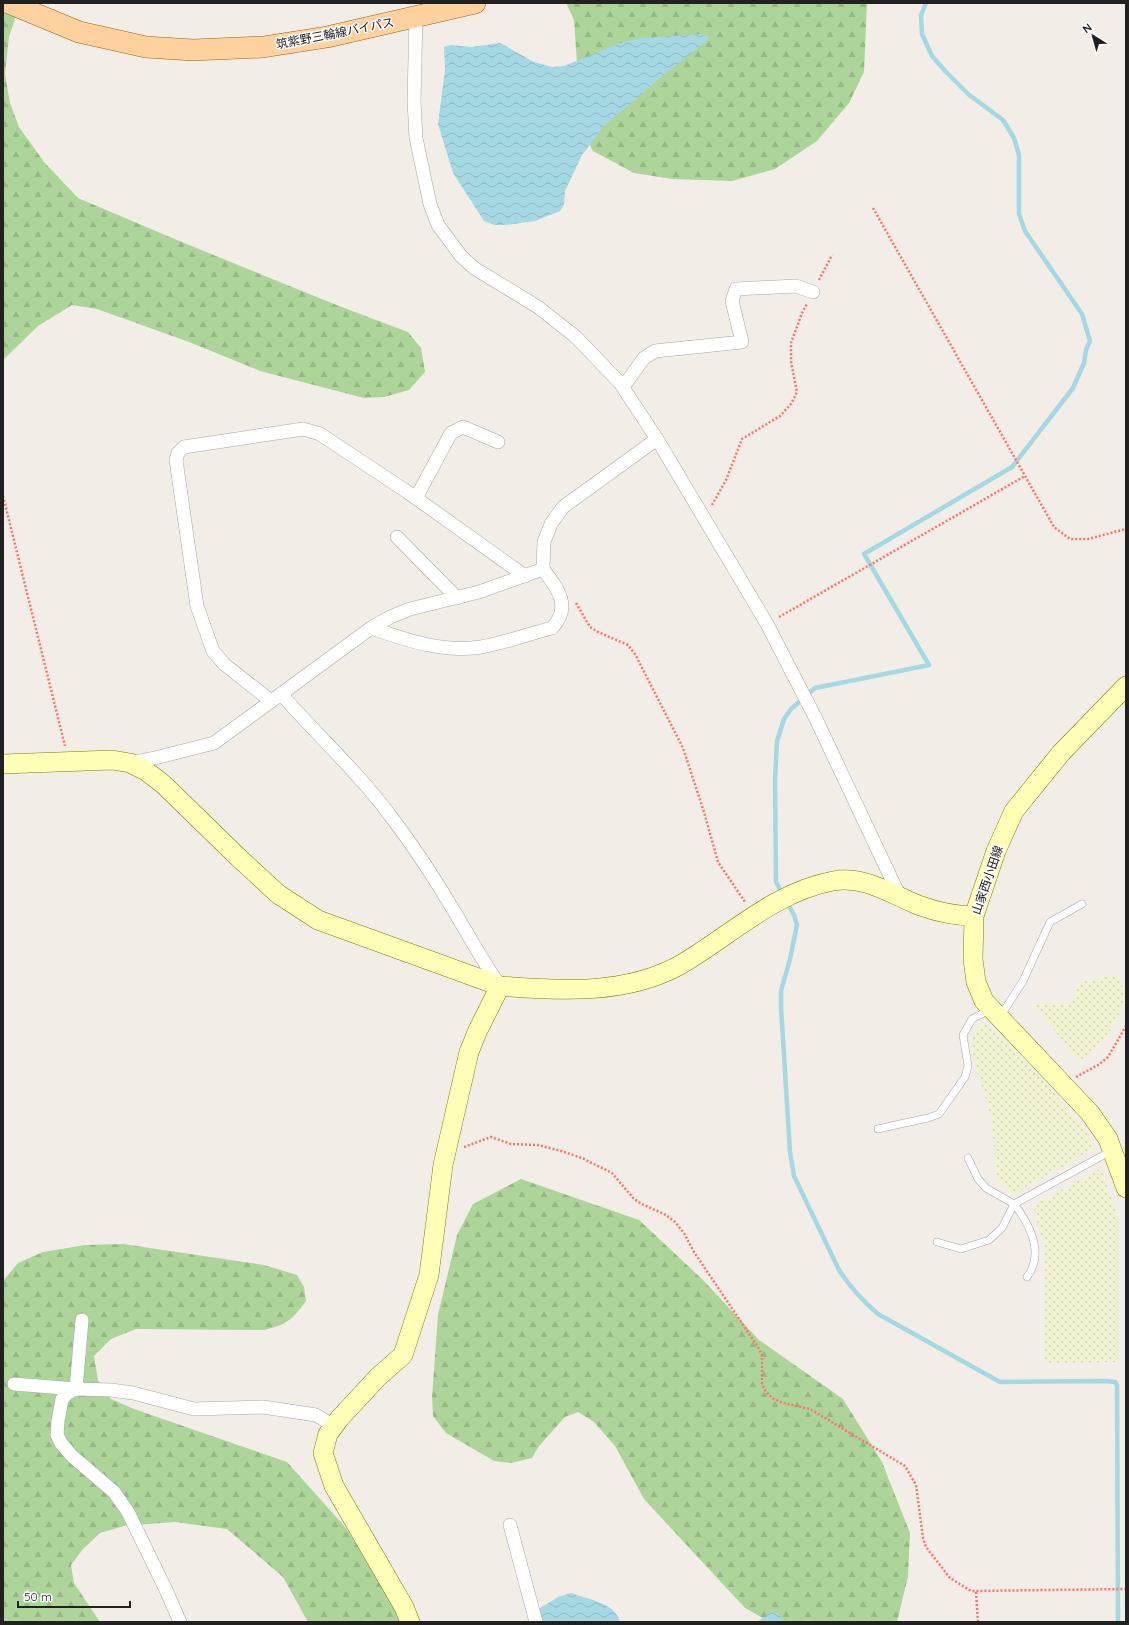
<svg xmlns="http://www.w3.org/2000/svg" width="1129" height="1625" viewBox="0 0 1129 1625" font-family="Quicksand,'Noto Sans JP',sans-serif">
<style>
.farmland{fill:url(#farmland-dots)}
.forest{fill:url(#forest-firs)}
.water{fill:url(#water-waves)}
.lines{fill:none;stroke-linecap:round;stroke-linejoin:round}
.stream{stroke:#a4d8e3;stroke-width:4.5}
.lane-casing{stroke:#a8a8a8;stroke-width:8}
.street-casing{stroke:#a8a8a8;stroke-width:14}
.secondary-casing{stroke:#798000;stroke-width:20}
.primary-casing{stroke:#9e6200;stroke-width:22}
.path{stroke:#ff736b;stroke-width:2.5;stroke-dasharray:2 2;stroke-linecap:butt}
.lane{stroke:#fff;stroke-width:7}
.street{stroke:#fff;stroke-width:13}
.secondary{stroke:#ffffb8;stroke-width:19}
.primary{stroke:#ffd19f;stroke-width:21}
.labels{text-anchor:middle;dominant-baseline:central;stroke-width:3;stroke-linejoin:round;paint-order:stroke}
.street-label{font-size:12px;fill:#212121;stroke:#fff}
</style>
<defs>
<pattern id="farmland-dots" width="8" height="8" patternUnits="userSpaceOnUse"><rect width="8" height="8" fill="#f1f2d1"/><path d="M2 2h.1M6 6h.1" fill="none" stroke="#cecfb3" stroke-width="1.8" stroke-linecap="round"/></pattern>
<pattern id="forest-firs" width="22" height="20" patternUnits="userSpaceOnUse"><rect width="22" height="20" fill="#add599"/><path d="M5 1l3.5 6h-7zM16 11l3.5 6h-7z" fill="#95b784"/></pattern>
<pattern id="water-waves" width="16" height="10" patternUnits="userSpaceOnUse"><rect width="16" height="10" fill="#a4d8e3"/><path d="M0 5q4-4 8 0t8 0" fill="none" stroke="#8db9c2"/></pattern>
</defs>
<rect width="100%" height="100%" fill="#f2eee7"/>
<g class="farmland">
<polygon points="1118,975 1126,996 1123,1006 1107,1036 1080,1062 1034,1005 1070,1003 1081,982"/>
<polygon points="982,1022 992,1028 1040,1077 1087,1132 1093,1149 1013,1195 999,1182 995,1165 992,1119 972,1053 972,1036"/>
<polygon points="1101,1168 1118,1218 1118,1362 1044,1363 1045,1249 1033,1206"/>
</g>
<g class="forest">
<polygon points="3,3 20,3 9,37 5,74 10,103 19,127 44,162 78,198 184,243 339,306 408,332 421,348 425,372 409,390 384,397 364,398 260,371 189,342 97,309 72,305 38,326 3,360"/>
<polygon points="566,3 867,3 864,72 849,103 817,141 775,169 732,181 672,179 634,173 593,151 577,120 577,63 574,20"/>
<polygon points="521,1179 639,1220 703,1280 759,1340 843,1399 882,1462 910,1533 908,1576 897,1622 770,1622 745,1608 644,1499 615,1446 594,1422 578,1412 565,1417 539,1446 532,1458 511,1463 494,1461 446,1433 433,1416 432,1397 438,1315 457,1235 473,1204"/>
<path d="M123,1244L264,1265L297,1275L304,1287L306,1301C292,1320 286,1325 264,1330L136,1329L111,1339L94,1356L98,1380L111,1399L134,1409L287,1462L346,1528L395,1606L402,1622H308L283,1577L227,1529L175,1522L124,1526L100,1533L83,1549L71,1565L74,1583L100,1622H3V1281L18,1263L43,1252L85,1245Z"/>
</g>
<g class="water">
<polygon points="703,34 708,37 708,40 665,74 605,125 582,155 565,191 564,205 560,211 535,221 506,225 494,225 484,221 453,173 438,124 445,70 444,47 451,45 472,47 500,43 534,62 552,67 564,66 620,43 640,38"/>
<path d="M571,1593C587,1599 616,1603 620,1622H542L537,1610L558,1597Z"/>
<polygon points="771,1612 778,1613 785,1622 757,1622"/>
</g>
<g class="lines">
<g class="stream">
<polyline points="783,895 776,882 775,780 777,741 784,719 791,709 815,688 929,665 864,554 1012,467 1073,388 1084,363 1086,350 1090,341 1082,314 1025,231 1019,214 1019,155 1014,138 1003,120 968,94 946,72 932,56 922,34 921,15 926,3"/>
<path d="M786,901L794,915L797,925L790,959L781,991V1007L790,1152L794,1176L839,1270C850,1287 863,1301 878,1314L1000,1382L1105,1381L1115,1382L1117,1385L1118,1622"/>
</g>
<g class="lane-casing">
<g id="lane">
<polyline points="1000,1017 1023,981 1050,922 1082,904"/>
<polyline points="878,1129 900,1124 928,1118 939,1114 965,1077 968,1066 963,1035 972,1019 991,1009"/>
<polyline points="968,1158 978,1179 986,1188 1014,1204 1111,1151"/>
<path d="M937,1242L961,1249L989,1240L1002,1228L1014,1204C1030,1225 1045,1253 1027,1277"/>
</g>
</g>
<g class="street-casing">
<g id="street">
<polyline points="416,16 414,101 416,138 430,204 438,225 461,256 474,268 538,307 576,337 620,383 657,439 767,624 816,719 900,897"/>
<polyline points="623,387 644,358 655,351 742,342 732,301 736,289 796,286 813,292"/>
<polyline points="416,498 451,433 463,427 498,442"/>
<polyline points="397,537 457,598"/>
<path d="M371,628C407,640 442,653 481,647C505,643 528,634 552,628C572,607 558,589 543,569"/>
<path d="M281,694C317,735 359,773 392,818C415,848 435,879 454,911C469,936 483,962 500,986"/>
<polyline points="271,701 224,664 213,651 197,606 176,460 178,453 184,447 303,429 320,434 406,491 525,576"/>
<polyline points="130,763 159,757 214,743 371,628 390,617 410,609 479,592 543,569 544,542 551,524 563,507 657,439"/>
<polyline points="14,1384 76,1389 82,1320"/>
<polyline points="510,1525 536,1622"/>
<polyline points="180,1622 166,1590 128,1512 114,1492 72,1456 61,1443 57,1435 58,1421 62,1399 68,1393 76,1389 111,1390 133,1393 194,1409 263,1407 316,1415 334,1426"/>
</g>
</g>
<g class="secondary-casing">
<g id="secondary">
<polyline points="1126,686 1061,753 1014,811 996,851 974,916 973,959 976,982 984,1001 1090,1113 1108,1139 1126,1188"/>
<path d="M3,764L112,760L130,763L146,771L163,784L239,858L278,894L318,920L500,986C559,991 626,995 680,965C730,936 774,892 833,881C864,875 891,894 918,905C937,912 954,916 974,916"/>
<polyline points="410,1622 404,1607 334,1486 323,1453 328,1434 339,1419 378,1377 403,1355 429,1275 443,1165 469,1052 478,1030 500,986"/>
</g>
</g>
<g class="primary-casing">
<polyline id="primary" points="9,3 79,32 146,47 193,50 263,47 327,37 475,3"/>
</g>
<g class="path">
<polyline points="873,208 1054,527 1070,539 1088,539 1126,529"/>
<polyline points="819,280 832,255"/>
<polyline points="3,496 65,746"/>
<polyline points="712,505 726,480 742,439 780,416 791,404 797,392 791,362 791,343 802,313 807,304"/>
<polyline points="576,603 590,627 598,632 628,645 635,654 683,748 704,812 718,862 745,902"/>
<polyline points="779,617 1025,476"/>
<polyline points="1076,1077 1098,1065 1108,1057 1126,1026"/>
<polyline points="464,1147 491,1137 511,1144 538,1145 561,1151 582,1158 612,1173 634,1199 642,1204 666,1215 675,1222 684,1233 694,1252 758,1347 762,1355 762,1383 764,1389 772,1398 783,1403 810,1409 905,1466 916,1485 923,1538 926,1547 950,1578 971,1591 1126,1589"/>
<polyline points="976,1592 978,1622"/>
</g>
<use href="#lane" class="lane"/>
<use href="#street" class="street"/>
<use href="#secondary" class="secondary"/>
<use href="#primary" class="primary"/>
</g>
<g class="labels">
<g class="street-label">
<text transform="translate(335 33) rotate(-11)">筑紫野三輪線バイパス</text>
<text transform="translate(987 880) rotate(-71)">山家西小田線</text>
</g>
</g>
<rect width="1129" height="1625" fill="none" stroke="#212121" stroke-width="8"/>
<g transform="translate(1093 36) rotate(323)" stroke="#ffffff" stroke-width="3" paint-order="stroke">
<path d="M0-3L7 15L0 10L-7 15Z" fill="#212121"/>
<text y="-6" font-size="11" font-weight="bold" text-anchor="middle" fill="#212121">N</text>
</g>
<path d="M18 1601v6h112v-6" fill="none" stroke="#212121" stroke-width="2"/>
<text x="24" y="1601" font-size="12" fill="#212121" stroke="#ffffff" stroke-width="3" paint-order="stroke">50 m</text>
</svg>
